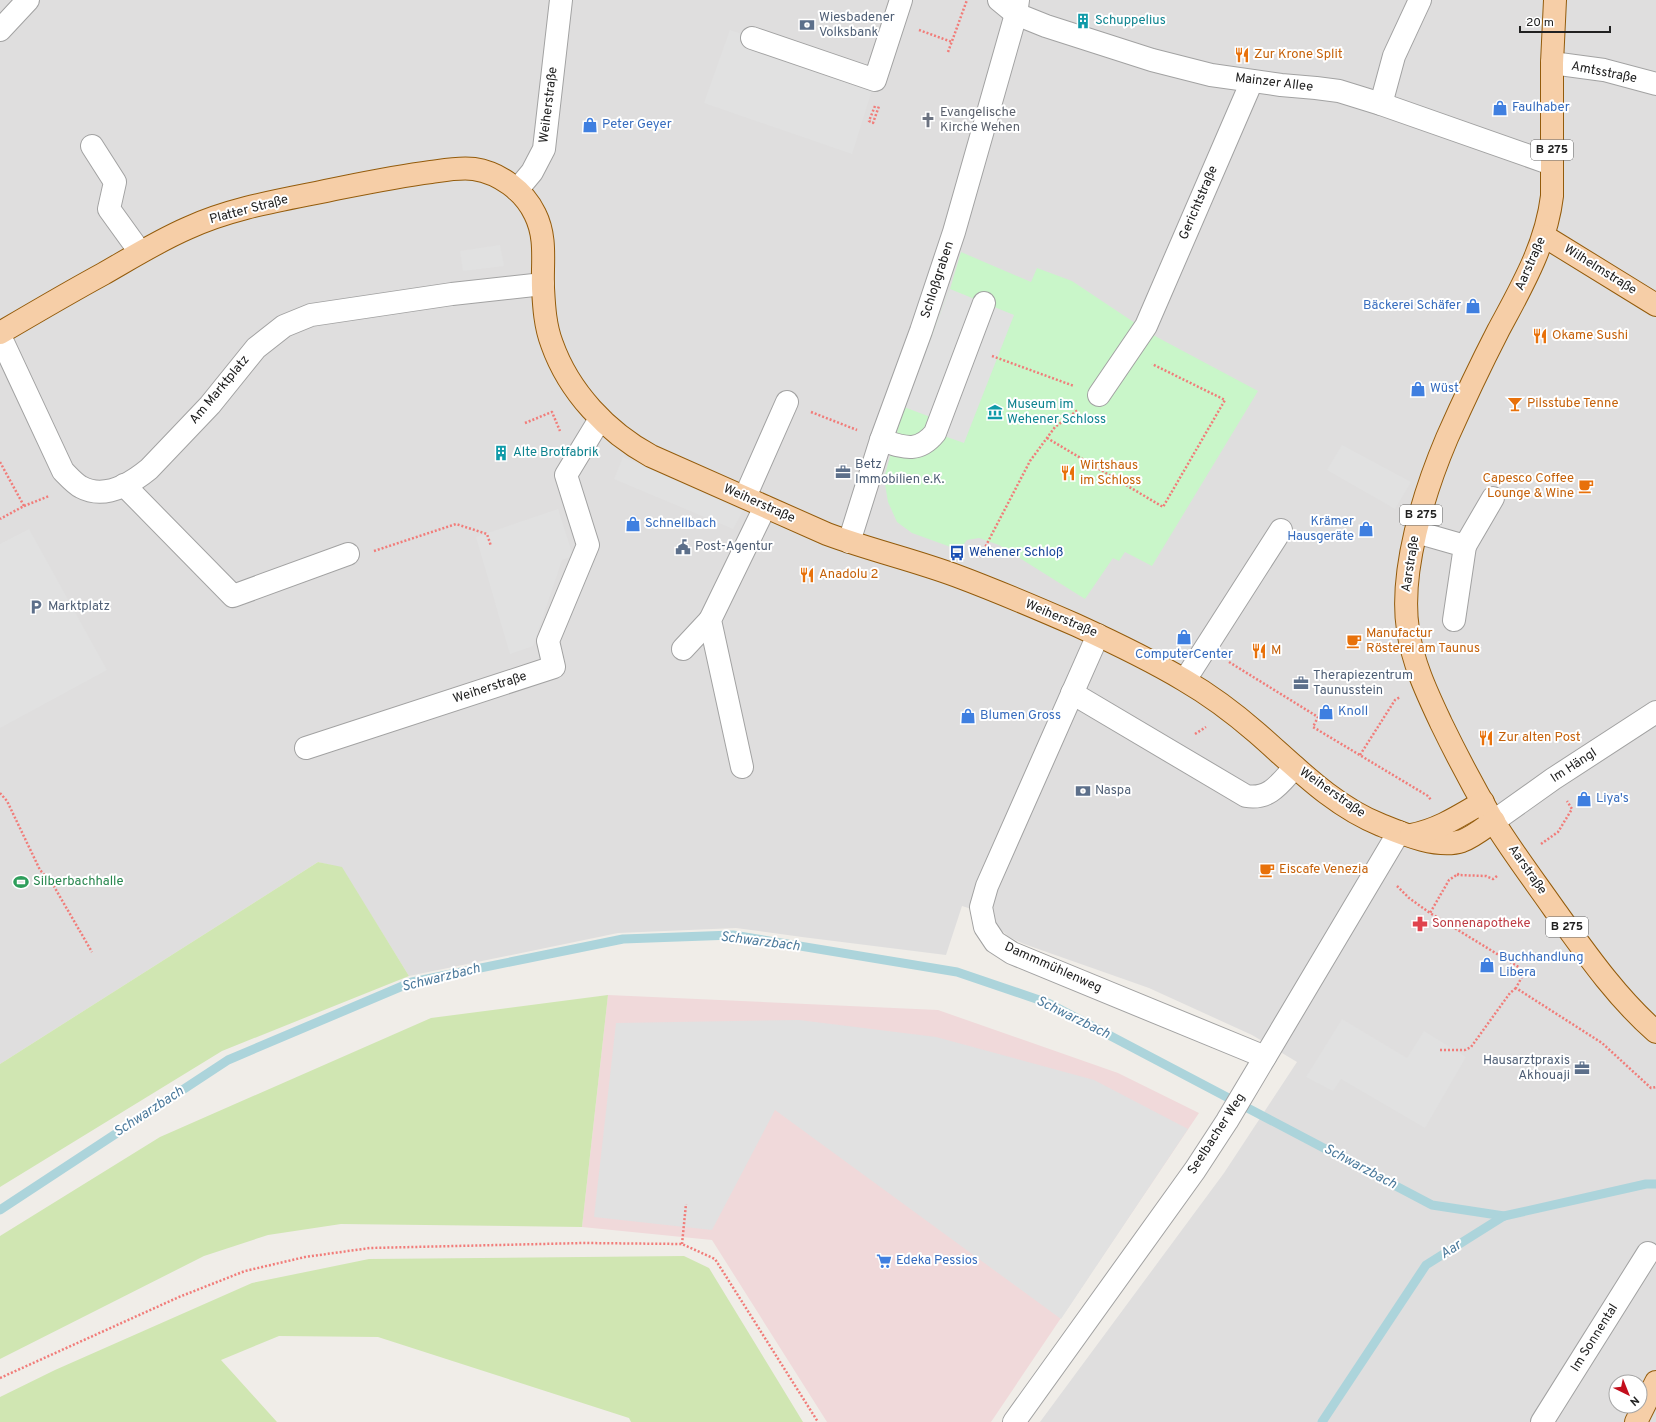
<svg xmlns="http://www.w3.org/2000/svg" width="1656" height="1422" viewBox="0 0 1656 1422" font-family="Overpass,sans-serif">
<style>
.residential{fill:#dfdede;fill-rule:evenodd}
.commercial{fill:#f0d9da}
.grass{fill:#d0e6b2}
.park{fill:#c9f6c9}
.parking{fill:#e1e1e1}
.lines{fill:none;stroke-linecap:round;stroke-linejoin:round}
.stream{stroke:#acd4db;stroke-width:9}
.minor-casing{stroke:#a2a2a2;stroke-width:24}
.major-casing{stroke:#935b0b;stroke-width:24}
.path{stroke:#f17c79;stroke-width:2.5;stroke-dasharray:2 2;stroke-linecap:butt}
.minor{stroke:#fff;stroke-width:22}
.major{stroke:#f6cea7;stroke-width:22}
.labels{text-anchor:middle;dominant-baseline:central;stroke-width:4;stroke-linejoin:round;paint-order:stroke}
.shield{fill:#fff;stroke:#646464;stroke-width:1}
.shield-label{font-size:12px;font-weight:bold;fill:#212121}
.service-label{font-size:13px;fill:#4e5e75;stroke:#fff;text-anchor:start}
.culture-label{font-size:13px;fill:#0d838f;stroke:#fff;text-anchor:start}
.food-label{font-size:13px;fill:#c56008;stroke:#fff;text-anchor:start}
.street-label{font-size:13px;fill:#212121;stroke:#fff}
.shop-label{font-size:13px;fill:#366cbe;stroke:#fff;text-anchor:start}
.worship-label{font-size:13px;fill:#5b616d;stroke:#fff;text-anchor:start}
.transit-label{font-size:13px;fill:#164399;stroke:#fff;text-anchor:start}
.leisure-label{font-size:13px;fill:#27864d;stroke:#fff;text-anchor:start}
.health-label{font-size:13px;fill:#be3a42;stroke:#fff;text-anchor:start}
.water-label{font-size:14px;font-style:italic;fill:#4c7a9c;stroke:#fff}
</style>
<rect width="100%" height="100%" fill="#f0ede8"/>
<path class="residential" d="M0,0H1656V1422H1040L1224,1173L1297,1062L1252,1035L1149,988L1024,944L1009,937L1000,929L991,915L962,906L946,955L802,937L736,928L618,933L409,976L342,868L318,862L0,1064ZM1616,1382H1640V1406H1616Z"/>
<polygon class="commercial" points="608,995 938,1010 1118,1073 1199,1113 991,1422 827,1422 712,1240 582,1227"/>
<g class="grass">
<polygon points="318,862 342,867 409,976 222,1051 0,1187 0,1064"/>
<polygon points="608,995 582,1227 341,1224 268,1235 204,1256 0,1359 0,1236 160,1137 431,1018"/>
<polygon points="684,1256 709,1268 803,1422 631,1422 629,1418 378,1337 279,1336 221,1360 277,1422 0,1422 0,1397 55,1370 252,1283 369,1259"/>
</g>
<polygon class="park" points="961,252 1031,282 1037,268 1072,281 1153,335 1258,391 1152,566 1125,552 1119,561 1113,558 1085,599 999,545 979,538 967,540 959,550 912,533 897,522 888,502 884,478 904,407 950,289"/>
<g class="parking">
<polygon points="730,30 875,80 852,154 704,103"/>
<polygon points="500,245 504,266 463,271 460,251"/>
<polygon points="950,289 1014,315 964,443 944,436 949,424 904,407"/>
<polygon points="1342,445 1411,482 1395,509 1327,470"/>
<polygon points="623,457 743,511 733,529 614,479"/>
<polygon points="558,509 573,556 562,560 533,646 510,654 476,537"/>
<polygon points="29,529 107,670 0,728 0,544"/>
<polygon points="1342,1019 1407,1058 1424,1031 1466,1057 1425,1128 1341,1079 1333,1091 1306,1077"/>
<polygon points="799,1020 936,1037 1094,1080 1188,1129 1061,1319 775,1110 712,1230 594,1217 616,1023"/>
</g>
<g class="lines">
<g class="stream">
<polyline points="0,1210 228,1060 412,982 623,939 733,935 957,972 1048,1003 1432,1205 1504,1216"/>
<polyline points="1322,1422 1426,1265 1504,1216 1646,1184 1656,1184"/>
</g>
<g class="minor-casing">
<g id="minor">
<polyline points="999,0 1016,14 1046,26 1152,60 1211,75 1281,85 1316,88 1339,91 1381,104 1552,164"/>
<polyline points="0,30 28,0"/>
<polyline points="752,38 875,80 901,0"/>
<polyline points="1552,63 1604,70 1656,84"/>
<polyline points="1381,104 1394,56 1420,0"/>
<polyline points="92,146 115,182 109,209 140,252"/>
<polyline points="517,190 532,172 544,149 561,0"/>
<path d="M0,336L63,471C68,476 75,484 81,487C105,500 132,483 149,469L210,405L256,348L284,326L311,315L452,294L543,284"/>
<polyline points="1099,395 1146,326 1252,81"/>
<path d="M881,440C903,447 918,454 935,433L984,303"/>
<polyline points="124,485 233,596 348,554"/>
<polyline points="745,497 787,402"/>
<polyline points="1416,532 1465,546 1454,620"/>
<polyline points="849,542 881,440 921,331 954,232 1016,14 1018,0"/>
<polyline points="1465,546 1493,498"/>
<polyline points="1098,635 987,886 981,907 985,927 995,942 1012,953 1265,1057"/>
<polyline points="683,649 710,620"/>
<polyline points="1185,680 1281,530"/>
<path d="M1072,693L1246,796C1270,800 1280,783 1295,767"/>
<polyline points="306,748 554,667 548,641 588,545 566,475 600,419"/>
<polyline points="742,767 710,620 765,507"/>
<polyline points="1494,821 1553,779 1656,712"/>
<polyline points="1014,1422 1195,1170 1227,1121 1399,832"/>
<polyline points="1542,1422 1648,1253"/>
</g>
</g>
<g class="major-casing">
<g id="major">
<path d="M1555,0L1552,63V196C1546,246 1521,288 1498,331C1480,366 1463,402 1447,438C1424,492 1399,572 1408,630C1413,664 1427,693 1441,723C1457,756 1474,788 1492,819C1511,850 1533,879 1554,909C1585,952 1616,997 1656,1032"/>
<polyline points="1544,236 1656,305"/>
<path d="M0,333C34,313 68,293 103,274C131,258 158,241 188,228C236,206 289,199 340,188C370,182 400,176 431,172C445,170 460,167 474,169C500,173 524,191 535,214C547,238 542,262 543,288C544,306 545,326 552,344C569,392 607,432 651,456L827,534C870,550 914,560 957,576C997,591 1037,608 1076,625C1113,642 1149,659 1184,680C1210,695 1234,713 1257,733C1296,767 1333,806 1381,825C1403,834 1438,849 1462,841C1473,837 1484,828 1494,821"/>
<path d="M1411,835C1438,830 1459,816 1483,802"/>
<polyline points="1636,1422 1656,1382"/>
</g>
</g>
<g class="path">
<polyline points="919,30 952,42"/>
<polyline points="948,52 967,0"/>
<polyline points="875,106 869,121 873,123 879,106"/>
<polyline points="992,356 1074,386"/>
<polyline points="811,412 857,430"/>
<polyline points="525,423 552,412 560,431"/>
<polyline points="1047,438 1163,507 1225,400 1152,364"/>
<polyline points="0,462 24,506 0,519"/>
<polyline points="24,506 49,496"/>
<polyline points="374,551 456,524 487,534 491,546"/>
<polyline points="980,557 1030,461 1055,427 1078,410"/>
<polyline points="1229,662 1318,717 1313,727 1428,796 1431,800"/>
<polyline points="1195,734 1206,727"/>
<polyline points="1360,755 1395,700 1400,697"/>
<polyline points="0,793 7,801 40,870 52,883 92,952"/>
<polyline points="1541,844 1558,832 1572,809 1567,801"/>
<polyline points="1497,876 1493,879 1486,876 1458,875 1458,874 1449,880 1430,913 1525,971 1516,988 1602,1043 1651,1088 1656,1087"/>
<polyline points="1397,886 1409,898 1430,913"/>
<polyline points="1440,1050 1465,1050 1471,1047 1510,993 1516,988"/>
<polyline points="682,1244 686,1204"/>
<polyline points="0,1378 179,1297 245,1271 305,1257 370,1248 584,1243 682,1244 715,1259 818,1422"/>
</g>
<use href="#minor" class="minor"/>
<use href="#major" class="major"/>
</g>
<defs>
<g id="building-bare" transform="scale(1.2)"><path d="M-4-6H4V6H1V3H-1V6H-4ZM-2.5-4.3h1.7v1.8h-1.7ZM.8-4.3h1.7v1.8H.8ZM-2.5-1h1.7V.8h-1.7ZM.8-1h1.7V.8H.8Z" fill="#0f9aa8" stroke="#fff" stroke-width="2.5" paint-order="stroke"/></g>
<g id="bank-bare" transform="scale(1.2)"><path d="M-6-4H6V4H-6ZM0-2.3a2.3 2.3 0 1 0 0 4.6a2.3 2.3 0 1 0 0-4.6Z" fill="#5c6f8a" stroke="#fff" stroke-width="2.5" paint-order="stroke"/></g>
<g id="restaurant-bare" transform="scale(1.2)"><path d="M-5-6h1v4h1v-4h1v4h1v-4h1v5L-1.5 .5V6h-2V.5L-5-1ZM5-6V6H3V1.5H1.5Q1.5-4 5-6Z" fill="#e8710a" stroke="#fff" stroke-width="2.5" paint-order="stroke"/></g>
<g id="shop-bare" transform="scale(1.2)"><path d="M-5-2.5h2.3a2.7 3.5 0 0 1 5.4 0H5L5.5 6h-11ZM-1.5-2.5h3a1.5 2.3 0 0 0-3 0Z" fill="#3f7fe0" stroke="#fff" stroke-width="2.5" paint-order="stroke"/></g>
<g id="church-bare" transform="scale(1.2)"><path d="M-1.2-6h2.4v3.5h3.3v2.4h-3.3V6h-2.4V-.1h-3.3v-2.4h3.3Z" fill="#6b7280" stroke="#fff" stroke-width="2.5" paint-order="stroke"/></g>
<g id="bar-bare" transform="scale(1.2)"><path d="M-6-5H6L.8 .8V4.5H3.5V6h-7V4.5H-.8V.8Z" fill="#e8710a" stroke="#fff" stroke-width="2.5" paint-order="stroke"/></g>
<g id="museum-bare" transform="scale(1.2)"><path d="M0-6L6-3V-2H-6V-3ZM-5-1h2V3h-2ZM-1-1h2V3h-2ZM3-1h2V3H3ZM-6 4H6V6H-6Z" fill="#0f9aa8" stroke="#fff" stroke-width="2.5" paint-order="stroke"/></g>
<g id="office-bare" transform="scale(1.2)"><path d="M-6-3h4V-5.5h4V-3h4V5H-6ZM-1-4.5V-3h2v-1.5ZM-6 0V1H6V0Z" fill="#5c6f8a" stroke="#fff" stroke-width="2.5" paint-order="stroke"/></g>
<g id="cafe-bare" transform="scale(1.2)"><path d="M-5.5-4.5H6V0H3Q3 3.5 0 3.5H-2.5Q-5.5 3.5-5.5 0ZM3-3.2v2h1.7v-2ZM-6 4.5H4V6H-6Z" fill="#e8710a" stroke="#fff" stroke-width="2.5" paint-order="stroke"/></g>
<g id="civic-bare" transform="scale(1.2)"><path d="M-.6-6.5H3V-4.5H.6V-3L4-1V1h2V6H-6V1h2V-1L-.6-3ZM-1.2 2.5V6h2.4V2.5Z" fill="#5c6f8a" stroke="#fff" stroke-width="2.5" paint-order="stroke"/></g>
<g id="bus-bare" transform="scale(1.2)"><path d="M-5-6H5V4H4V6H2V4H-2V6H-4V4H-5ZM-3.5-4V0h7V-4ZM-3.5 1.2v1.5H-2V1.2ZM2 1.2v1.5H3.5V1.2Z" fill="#1a4fb4" stroke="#fff" stroke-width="2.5" paint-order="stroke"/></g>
<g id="parking-bare" transform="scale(1.2)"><path d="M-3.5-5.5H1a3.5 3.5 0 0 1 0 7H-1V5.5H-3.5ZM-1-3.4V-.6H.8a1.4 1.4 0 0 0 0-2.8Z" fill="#5c6f8a" stroke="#fff" stroke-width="2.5" paint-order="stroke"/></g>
<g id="stadium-bare" transform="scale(1.2)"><path d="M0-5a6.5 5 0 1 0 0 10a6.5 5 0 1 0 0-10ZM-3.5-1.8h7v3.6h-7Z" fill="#2e9e5b" stroke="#fff" stroke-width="2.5" paint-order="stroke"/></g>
<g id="pharmacy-bare" transform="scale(1.2)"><path d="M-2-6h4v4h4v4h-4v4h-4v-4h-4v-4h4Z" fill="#e0444e" stroke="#fff" stroke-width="2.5" paint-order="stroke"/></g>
<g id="supermarket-bare" transform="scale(1.2)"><path d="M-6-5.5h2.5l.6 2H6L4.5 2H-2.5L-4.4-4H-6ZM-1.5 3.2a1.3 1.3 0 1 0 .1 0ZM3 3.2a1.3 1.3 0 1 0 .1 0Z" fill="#3f7fe0" stroke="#fff" stroke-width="2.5" paint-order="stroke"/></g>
</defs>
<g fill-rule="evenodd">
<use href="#building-bare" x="1083" y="21"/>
<use href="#bank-bare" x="807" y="25"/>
<use href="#restaurant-bare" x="1242" y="55"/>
<use href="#shop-bare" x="1500" y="108"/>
<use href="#church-bare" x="928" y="120"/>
<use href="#shop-bare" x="590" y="125"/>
<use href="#shop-bare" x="1473" y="306"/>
<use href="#restaurant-bare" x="1540" y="336"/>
<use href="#shop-bare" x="1418" y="389"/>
<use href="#bar-bare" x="1515" y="404"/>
<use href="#museum-bare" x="995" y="412"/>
<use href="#building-bare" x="501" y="453"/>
<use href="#office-bare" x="843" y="472"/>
<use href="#restaurant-bare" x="1068" y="473"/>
<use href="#cafe-bare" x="1586" y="486"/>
<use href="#shop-bare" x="633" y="524"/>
<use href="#shop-bare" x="1366" y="529"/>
<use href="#civic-bare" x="683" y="547"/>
<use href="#bus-bare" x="957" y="553"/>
<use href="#restaurant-bare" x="807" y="575"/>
<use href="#parking-bare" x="36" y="607"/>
<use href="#shop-bare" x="1184" y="637"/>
<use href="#cafe-bare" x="1354" y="641"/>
<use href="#restaurant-bare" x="1259" y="651"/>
<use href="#office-bare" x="1301" y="683"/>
<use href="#shop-bare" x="1326" y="712"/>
<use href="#shop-bare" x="968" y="716"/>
<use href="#restaurant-bare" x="1486" y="738"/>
<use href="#bank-bare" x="1083" y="791"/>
<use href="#shop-bare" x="1584" y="799"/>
<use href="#cafe-bare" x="1267" y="870"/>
<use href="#stadium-bare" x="21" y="882"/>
<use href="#pharmacy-bare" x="1420" y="924"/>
<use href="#shop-bare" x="1487" y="965"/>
<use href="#office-bare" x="1582" y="1068"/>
<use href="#supermarket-bare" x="884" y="1261"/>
</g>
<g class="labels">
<g class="shield">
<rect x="1531" y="140" width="42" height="20" rx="3"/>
<rect x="1400" y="505" width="42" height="20" rx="3"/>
<rect x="1546" y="917" width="42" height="20" rx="3"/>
</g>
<g class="shield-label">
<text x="1552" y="150">B 275</text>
<text x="1421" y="515">B 275</text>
<text x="1567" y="927">B 275</text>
</g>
<g class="service-label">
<text x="819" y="18">Wiesbadener<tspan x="819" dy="15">Volksbank</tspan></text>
<text x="855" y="465">Betz<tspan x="855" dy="15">Immobilien e.K.</tspan></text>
<text x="695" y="547">Post-Agentur</text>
<text x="48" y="607">Marktplatz</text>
<text x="1313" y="676">Therapiezentrum<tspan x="1313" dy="15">Taunusstein</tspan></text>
<text x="1095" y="791">Naspa</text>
<text x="1570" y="1061" text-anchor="end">Hausarztpraxis<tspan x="1570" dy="15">Akhouaji</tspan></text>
</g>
<g class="culture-label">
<text x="1095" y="21">Schuppelius</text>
<text x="1007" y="405">Museum im<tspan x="1007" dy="15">Wehener Schloss</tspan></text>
<text x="513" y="453">Alte Brotfabrik</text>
</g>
<g class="food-label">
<text x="1254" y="55">Zur Krone Split</text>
<text x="1552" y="336">Okame Sushi</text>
<text x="1527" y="404">Pilsstube Tenne</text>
<text x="1080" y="466">Wirtshaus<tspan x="1080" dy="15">im Schloss</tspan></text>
<text x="1574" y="479" text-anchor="end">Capesco Coffee<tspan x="1574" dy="15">Lounge &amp; Wine</tspan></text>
<text x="819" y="575">Anadolu 2</text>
<text x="1366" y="634">Manufactur<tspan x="1366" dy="15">Rösterei am Taunus</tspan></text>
<text x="1271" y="651">M</text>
<text x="1498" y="738">Zur alten Post</text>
<text x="1279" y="870">Eiscafe Venezia</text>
</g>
<g class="street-label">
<text transform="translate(1604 73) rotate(11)">Amtsstraße</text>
<text transform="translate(1274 83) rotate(7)">Mainzer Allee</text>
<text transform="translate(549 105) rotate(-83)">Weiherstraße</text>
<text transform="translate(1199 203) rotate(-67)">Gerichtstraße</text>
<text transform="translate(249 210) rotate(-15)">Platter Straße</text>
<text transform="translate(1531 264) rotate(-66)">Aarstraße</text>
<text transform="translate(1600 270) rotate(32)">Wilhelmstraße</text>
<text transform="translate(938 280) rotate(-72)">Schloßgraben</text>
<text transform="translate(220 390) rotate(-50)">Am Marktplatz</text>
<text transform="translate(759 504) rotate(24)">Weiherstraße</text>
<text transform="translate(1411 564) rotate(-81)">Aarstraße</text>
<text transform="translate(1061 619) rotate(23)">Weiherstraße</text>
<text transform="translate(490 688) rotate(-18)">Weiherstraße</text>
<text transform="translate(1574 766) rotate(-33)">Im Hängl</text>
<text transform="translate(1332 793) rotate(35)">Weiherstraße</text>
<text transform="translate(1527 870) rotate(55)">Aarstraße</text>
<text transform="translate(1053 968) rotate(24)">Dammmühlenweg</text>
<text transform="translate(1217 1134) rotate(-57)">Seelbacher Weg</text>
<text transform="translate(1595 1338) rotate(-58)">Im Sonnental</text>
</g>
<g class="shop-label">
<text x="1512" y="108">Faulhaber</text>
<text x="602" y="125">Peter Geyer</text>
<text x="1461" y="306" text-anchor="end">Bäckerei Schäfer</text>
<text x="1430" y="389">Wüst</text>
<text x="1354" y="522" text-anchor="end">Krämer<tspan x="1354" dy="15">Hausgeräte</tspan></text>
<text x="645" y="524">Schnellbach</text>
<text x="1184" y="655" text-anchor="middle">ComputerCenter</text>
<text x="1338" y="712">Knoll</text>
<text x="980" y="716">Blumen Gross</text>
<text x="1596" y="799">Liya's</text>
<text x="1499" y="958">Buchhandlung<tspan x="1499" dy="15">Libera</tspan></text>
<text x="896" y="1261">Edeka Pessios</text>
</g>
<g class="worship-label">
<text x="940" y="113">Evangelische<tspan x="940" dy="15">Kirche Wehen</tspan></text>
</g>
<g class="transit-label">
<text x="969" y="553">Wehener Schloß</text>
</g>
<g class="leisure-label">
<text x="33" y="882">Silberbachhalle</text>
</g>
<g class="health-label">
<text x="1432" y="924">Sonnenapotheke</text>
</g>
<g class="water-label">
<text transform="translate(760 942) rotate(7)">Schwarzbach</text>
<text transform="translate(441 978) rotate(-14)">Schwarzbach</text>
<text transform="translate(1073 1018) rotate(26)">Schwarzbach</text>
<text transform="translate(149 1112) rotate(-33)">Schwarzbach</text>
<text transform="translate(1360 1167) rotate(28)">Schwarzbach</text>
<text transform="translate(1451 1250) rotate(-33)">Aar</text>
</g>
</g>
<g transform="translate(1628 1394) rotate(137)"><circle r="19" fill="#ffffff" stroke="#a6a6a6"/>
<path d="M0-3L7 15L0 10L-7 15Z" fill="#c30e1c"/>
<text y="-6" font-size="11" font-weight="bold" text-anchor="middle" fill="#212121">N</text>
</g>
<path d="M1520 26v6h90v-6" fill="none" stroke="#212121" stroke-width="2"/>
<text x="1526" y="26" font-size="12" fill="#212121" stroke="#ffffff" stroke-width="3" paint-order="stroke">20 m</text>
</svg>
